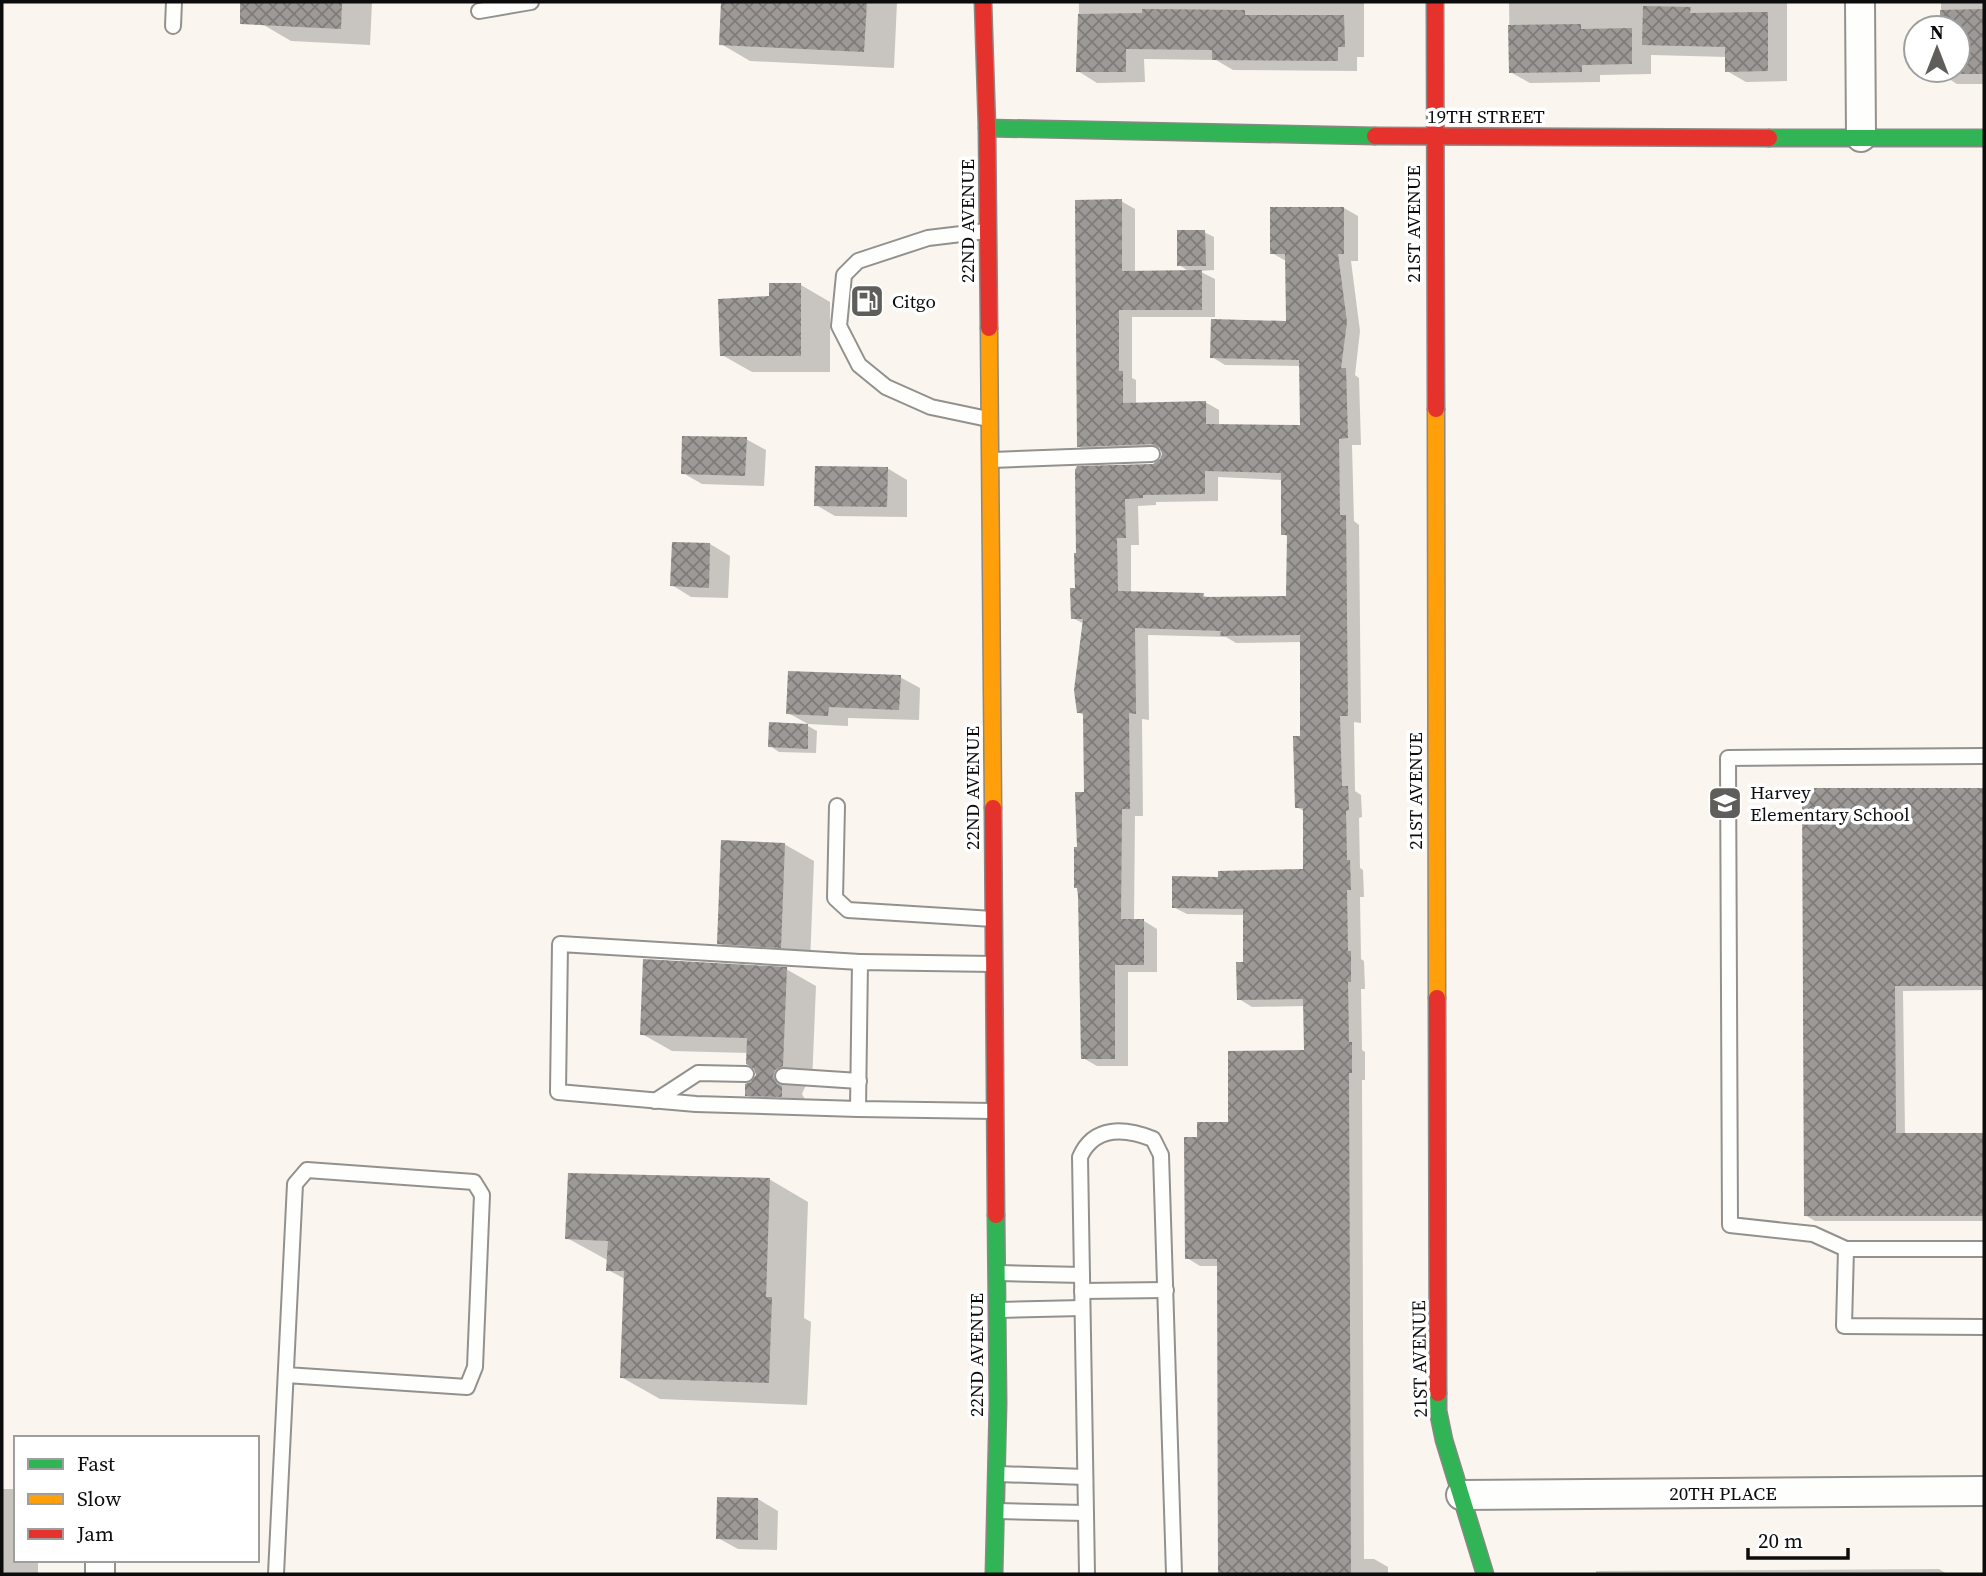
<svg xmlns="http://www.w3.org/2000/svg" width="1986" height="1576" viewBox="0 0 1986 1576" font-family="'Source Serif 4',serif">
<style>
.shadow{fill:#0003;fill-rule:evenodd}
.building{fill:url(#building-cross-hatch);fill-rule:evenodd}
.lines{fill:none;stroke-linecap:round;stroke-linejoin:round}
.lane-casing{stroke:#93918e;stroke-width:18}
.street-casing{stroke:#93918e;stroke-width:32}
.fast-casing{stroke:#8a8885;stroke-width:19}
.slow-casing{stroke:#8a8885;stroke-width:19}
.jam-casing{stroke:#8a8885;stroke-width:19}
.lane{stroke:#fefefd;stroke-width:14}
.street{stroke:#fefefd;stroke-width:28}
.fast{stroke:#30b455;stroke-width:16}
.slow{stroke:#ff9f0a;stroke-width:16}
.jam{stroke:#e5322d;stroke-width:16}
.labels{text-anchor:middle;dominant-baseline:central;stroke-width:7;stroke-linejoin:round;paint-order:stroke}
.street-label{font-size:19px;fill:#0c0c0c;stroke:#fff}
.poi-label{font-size:19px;fill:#0c0c0c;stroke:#fff;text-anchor:start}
</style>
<defs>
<pattern id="building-cross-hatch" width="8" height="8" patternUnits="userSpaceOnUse" patternTransform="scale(1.75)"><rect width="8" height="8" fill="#9c9996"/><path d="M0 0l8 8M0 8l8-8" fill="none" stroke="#7e7b79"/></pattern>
</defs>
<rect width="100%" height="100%" fill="#faf6ef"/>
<g class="shadow">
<polygon points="263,2 372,2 370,45 291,41 262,24"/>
<polygon points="723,2 897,2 894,68 750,61 721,44"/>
<polygon points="1079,2 1364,2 1364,57 1357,57 1357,71 1233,70 1216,60 1144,59 1145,82 1097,83 1078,71"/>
<polygon points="1509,2 1787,2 1787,81 1746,82 1727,71 1727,57 1651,55 1651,74 1600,75 1600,82 1530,83 1510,72"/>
<polygon points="1941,2 1984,2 1984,84 1957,84 1938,72 1938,70 1958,70 1958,28 1941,28"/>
<path d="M1121,201L1135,209V272H1190L1179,265L1204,232L1214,237V270L1199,271L1215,279V317H1132V378L1136,380V404L1205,402L1219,410V426L1302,427L1301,366L1225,365L1212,357L1288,322L1286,261L1272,253V208H1344L1358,216V261H1351L1360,331L1355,375L1359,378L1361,445H1352L1354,521L1359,525L1361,723L1354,722L1355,791L1361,795L1362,817L1359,818L1360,868L1363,870L1364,897H1360L1361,959L1364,961L1365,989H1361L1362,1050L1365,1052V1080H1362L1364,1559H1374L1388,1567V1574H1220L1218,1266H1200L1187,1258L1199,1139L1230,1124L1306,1052L1305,1006L1252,1007L1239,999L1245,964V915L1187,914L1173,907L1219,878L1305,870L1304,811L1296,807L1301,737L1302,642L1236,643L1226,637L1148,635L1149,720L1142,719L1143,816H1135L1134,921H1144L1157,929V972H1128V1066H1097L1083,1058L1078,848L1085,793V716L1078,712L1084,624L1073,618L1078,555L1077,470L1154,465L1162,460L1163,451L1092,454L1078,446ZM1218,477L1282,480L1283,534L1289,537L1288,597L1209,598L1203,595L1131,593V545H1139L1138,506L1156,505V502L1218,501Z"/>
<polygon points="801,285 830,302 830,372 752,372 722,355 770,298"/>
<polygon points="746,439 766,450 764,486 702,484 683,473"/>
<polygon points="887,468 907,480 907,517 835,516 816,505"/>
<polygon points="673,543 710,544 730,556 728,598 691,597 672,585"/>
<polygon points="900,677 920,688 919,720 848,718 848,726 808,724 788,713"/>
<polygon points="808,726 817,731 816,753 779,752 770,746"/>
<polygon points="1803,790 1984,790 1984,990 1903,991 1905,1135 1984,1134 1984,1221 1815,1221 1805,1215"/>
<polygon points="784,844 814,861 810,964 748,960 719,943"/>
<polygon points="786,969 816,986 812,1083 805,1087 802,1094 806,1101 776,1112 747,1095 757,1075 748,1053 672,1051 642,1034"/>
<polygon points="769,1179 808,1202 804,1318 811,1322 807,1405 660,1399 621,1377 625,1279 608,1270 609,1261 567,1238"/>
<polygon points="2,1489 16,1489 16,1560 38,1560 38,1574 2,1574"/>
<polygon points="758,1499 778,1511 777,1550 738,1549 718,1538"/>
<polygon points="1939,1569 1947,1574 1984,1574 1596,1574 1596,1571"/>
</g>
<g class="building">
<polygon points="240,2 342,2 341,29 240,24"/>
<polygon points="721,2 867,2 864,52 719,45"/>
<polygon points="1643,6 1691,7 1690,13 1768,12 1768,71 1725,72 1725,47 1642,45"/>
<polygon points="1142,9 1245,10 1245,15 1344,15 1345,47 1338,47 1338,61 1212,60 1212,50 1126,49 1126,72 1076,72 1078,14 1142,13"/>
<polygon points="1984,9 1984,74 1940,74 1940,70 1958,70 1958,28 1940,28 1940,10"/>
<polygon points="1581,24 1581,29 1632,28 1632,64 1582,65 1582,72 1509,73 1508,25"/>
<path d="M1122,199V271L1202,270V310H1119V371H1123V403L1206,401V424L1300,425L1299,360L1210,358L1211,319L1286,321L1285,254H1270V207H1344V254H1338L1347,322L1341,368H1346L1348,438L1339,439L1340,515H1346L1348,716H1340L1342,786H1348L1349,810L1346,811L1347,860H1350L1351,890H1347L1348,951H1351V982H1348L1349,1042H1352V1073H1349L1351,1574H1218L1217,1259H1185L1184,1137H1197V1122H1228V1051L1304,1050L1303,999L1237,1000L1236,962H1243V909L1172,908V876L1218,877V871L1303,869V808H1295L1293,736H1300V635L1220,636L1221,631L1135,628L1136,714L1129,713L1130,809H1122L1121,919H1144V965H1115V1059H1081L1078,896L1077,888H1074V847H1077L1075,792H1084L1083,713H1077L1074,690L1083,619H1071L1070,588H1075L1074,553H1076L1075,470L1077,466L1153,464L1160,459L1162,454L1160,448L1152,444L1077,447L1075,200ZM1205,471L1281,473V535H1287L1286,596L1203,597L1204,593L1118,591L1117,538H1126L1125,499L1143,498V495L1205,494Z"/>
<polygon points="1177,230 1205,230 1206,266 1177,266"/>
<polygon points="769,283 801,283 801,356 720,356 718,299 769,296"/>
<polygon points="682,436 747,437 745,476 681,474"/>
<polygon points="815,466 888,467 887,507 814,506"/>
<polygon points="672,542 710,543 709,588 670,586"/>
<polygon points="788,671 901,675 899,710 829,707 828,716 786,714"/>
<polygon points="769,722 808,724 808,749 768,747"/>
<polygon points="1802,788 1984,788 1984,986 1895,986 1896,1133 1984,1133 1984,1216 1804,1216"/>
<polygon points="721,840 785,843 781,948 717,944"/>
<polygon points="643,959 787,967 783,1066 775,1070 773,1076 777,1084 782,1086 782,1097 745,1096 745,1084 751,1082 756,1075 754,1069 746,1064 747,1038 640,1035"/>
<polygon points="568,1173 770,1178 766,1297 772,1297 769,1383 620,1378 624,1271 606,1271 608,1241 565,1239"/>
<polygon points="717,1497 758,1498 758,1540 716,1539"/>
</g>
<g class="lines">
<g class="lane-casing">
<g id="lane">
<polyline points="479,11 531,2"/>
<polyline points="173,26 174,2"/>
<polyline points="986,231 928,238 858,261 844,275 839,326 859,365 886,387 931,407 988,419"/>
<polyline points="992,460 1152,454"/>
<polyline points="1984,756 1728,758 1730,1225 1813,1234 1846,1249 1984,1249"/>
<polyline points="837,806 835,898 848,910 993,919"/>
<polyline points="993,964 860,962 858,1109 994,1111"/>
<polyline points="783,1076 859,1081"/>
<polyline points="655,1101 698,1073 746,1074"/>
<polyline points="858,1109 696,1104 558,1092 560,944 860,962"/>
<polyline points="1846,1249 1844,1326 1984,1327"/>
<polyline points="999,1273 1082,1275"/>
<polyline points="1082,1291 1166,1290"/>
<polyline points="999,1310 1082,1308"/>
<polyline points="999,1474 1085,1477"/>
<polyline points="997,1511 1086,1513"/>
<polyline points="276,1574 295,1184 307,1170 474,1182 482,1195 475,1367 467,1387 286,1375"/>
<path d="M1087,1574L1080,1157C1094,1125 1125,1128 1153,1139L1161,1155L1174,1574"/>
</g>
</g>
<g class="street-casing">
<g id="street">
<polyline points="1860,2 1861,137"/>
<polyline points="1461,1495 1984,1491"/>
<polyline points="100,1574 100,1560"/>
</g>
</g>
<g class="fast-casing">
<g id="fast">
<polyline points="987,128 1375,136"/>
<polyline points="1769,138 1984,138"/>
<polyline points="1438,1393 1438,1411 1444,1440 1485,1574"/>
<polyline points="994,1574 998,1403 996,1215"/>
</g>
</g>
<g class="slow-casing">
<g id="slow">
<polyline points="989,328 993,808"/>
<polyline points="1436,409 1437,998"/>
</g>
</g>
<g class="jam-casing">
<g id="jam">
<polyline points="983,2 987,128 989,328"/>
<polyline points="1435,2 1436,409"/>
<polyline points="1375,136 1769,138"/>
<polyline points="993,808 996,1215"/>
<polyline points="1437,998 1438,1393"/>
</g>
</g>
<use href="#lane" class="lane"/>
<use href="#street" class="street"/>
<use href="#fast" class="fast"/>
<use href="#slow" class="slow"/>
<use href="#jam" class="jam"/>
</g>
<defs>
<g id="fuel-square" transform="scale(1.75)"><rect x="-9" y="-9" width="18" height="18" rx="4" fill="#5f5e5b" stroke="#fff"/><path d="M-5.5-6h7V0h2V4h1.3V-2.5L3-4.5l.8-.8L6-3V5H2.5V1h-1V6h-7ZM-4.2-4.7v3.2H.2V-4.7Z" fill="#fff"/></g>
<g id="school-square" transform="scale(1.75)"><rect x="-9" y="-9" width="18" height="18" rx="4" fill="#5f5e5b" stroke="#fff"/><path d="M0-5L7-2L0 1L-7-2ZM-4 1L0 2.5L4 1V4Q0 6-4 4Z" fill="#fff"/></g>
</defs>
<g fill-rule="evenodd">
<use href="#fuel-square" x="867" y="301"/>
<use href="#school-square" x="1725" y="803"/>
</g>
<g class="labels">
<g class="street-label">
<text x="1486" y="116">19TH STREET</text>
<text transform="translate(967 221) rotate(-90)">22ND AVENUE</text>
<text transform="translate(1413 224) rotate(-90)">21ST AVENUE</text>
<text transform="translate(972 788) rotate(-90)">22ND AVENUE</text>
<text transform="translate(1415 791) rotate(-90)">21ST AVENUE</text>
<text transform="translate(976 1355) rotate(-90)">22ND AVENUE</text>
<text transform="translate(1419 1359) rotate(-91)">21ST AVENUE</text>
<text x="1723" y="1493">20TH PLACE</text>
</g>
<g class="poi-label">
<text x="892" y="301">Citgo</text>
<text x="1750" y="792">Harvey<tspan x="1750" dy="22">Elementary School</tspan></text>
</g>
</g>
<rect width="1986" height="1576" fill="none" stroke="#0c0c0c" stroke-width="7"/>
<rect x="14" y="1436" width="245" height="126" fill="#ffffff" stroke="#9e9e9e" stroke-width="2"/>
<rect x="28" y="1459" width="35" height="10" fill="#30b455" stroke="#9e9e9e" stroke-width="2"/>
<text x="77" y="1471" font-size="21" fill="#0c0c0c">Fast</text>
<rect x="28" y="1494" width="35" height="10" fill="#ff9f0a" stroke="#9e9e9e" stroke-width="2"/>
<text x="77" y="1506" font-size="21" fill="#0c0c0c">Slow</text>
<rect x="28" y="1529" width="35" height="10" fill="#e5322d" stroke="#9e9e9e" stroke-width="2"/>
<text x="77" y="1541" font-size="21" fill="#0c0c0c">Jam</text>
<g transform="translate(1937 49)"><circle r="33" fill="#ffffff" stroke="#9e9e9e" stroke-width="2"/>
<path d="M0-5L12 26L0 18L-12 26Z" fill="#5f5e5b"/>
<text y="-10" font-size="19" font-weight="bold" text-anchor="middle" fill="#0c0c0c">N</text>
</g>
<path d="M1748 1548v10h100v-10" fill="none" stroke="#0c0c0c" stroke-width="3.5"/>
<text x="1758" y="1548" font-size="21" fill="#0c0c0c" stroke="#ffffff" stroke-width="5" paint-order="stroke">20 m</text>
</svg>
